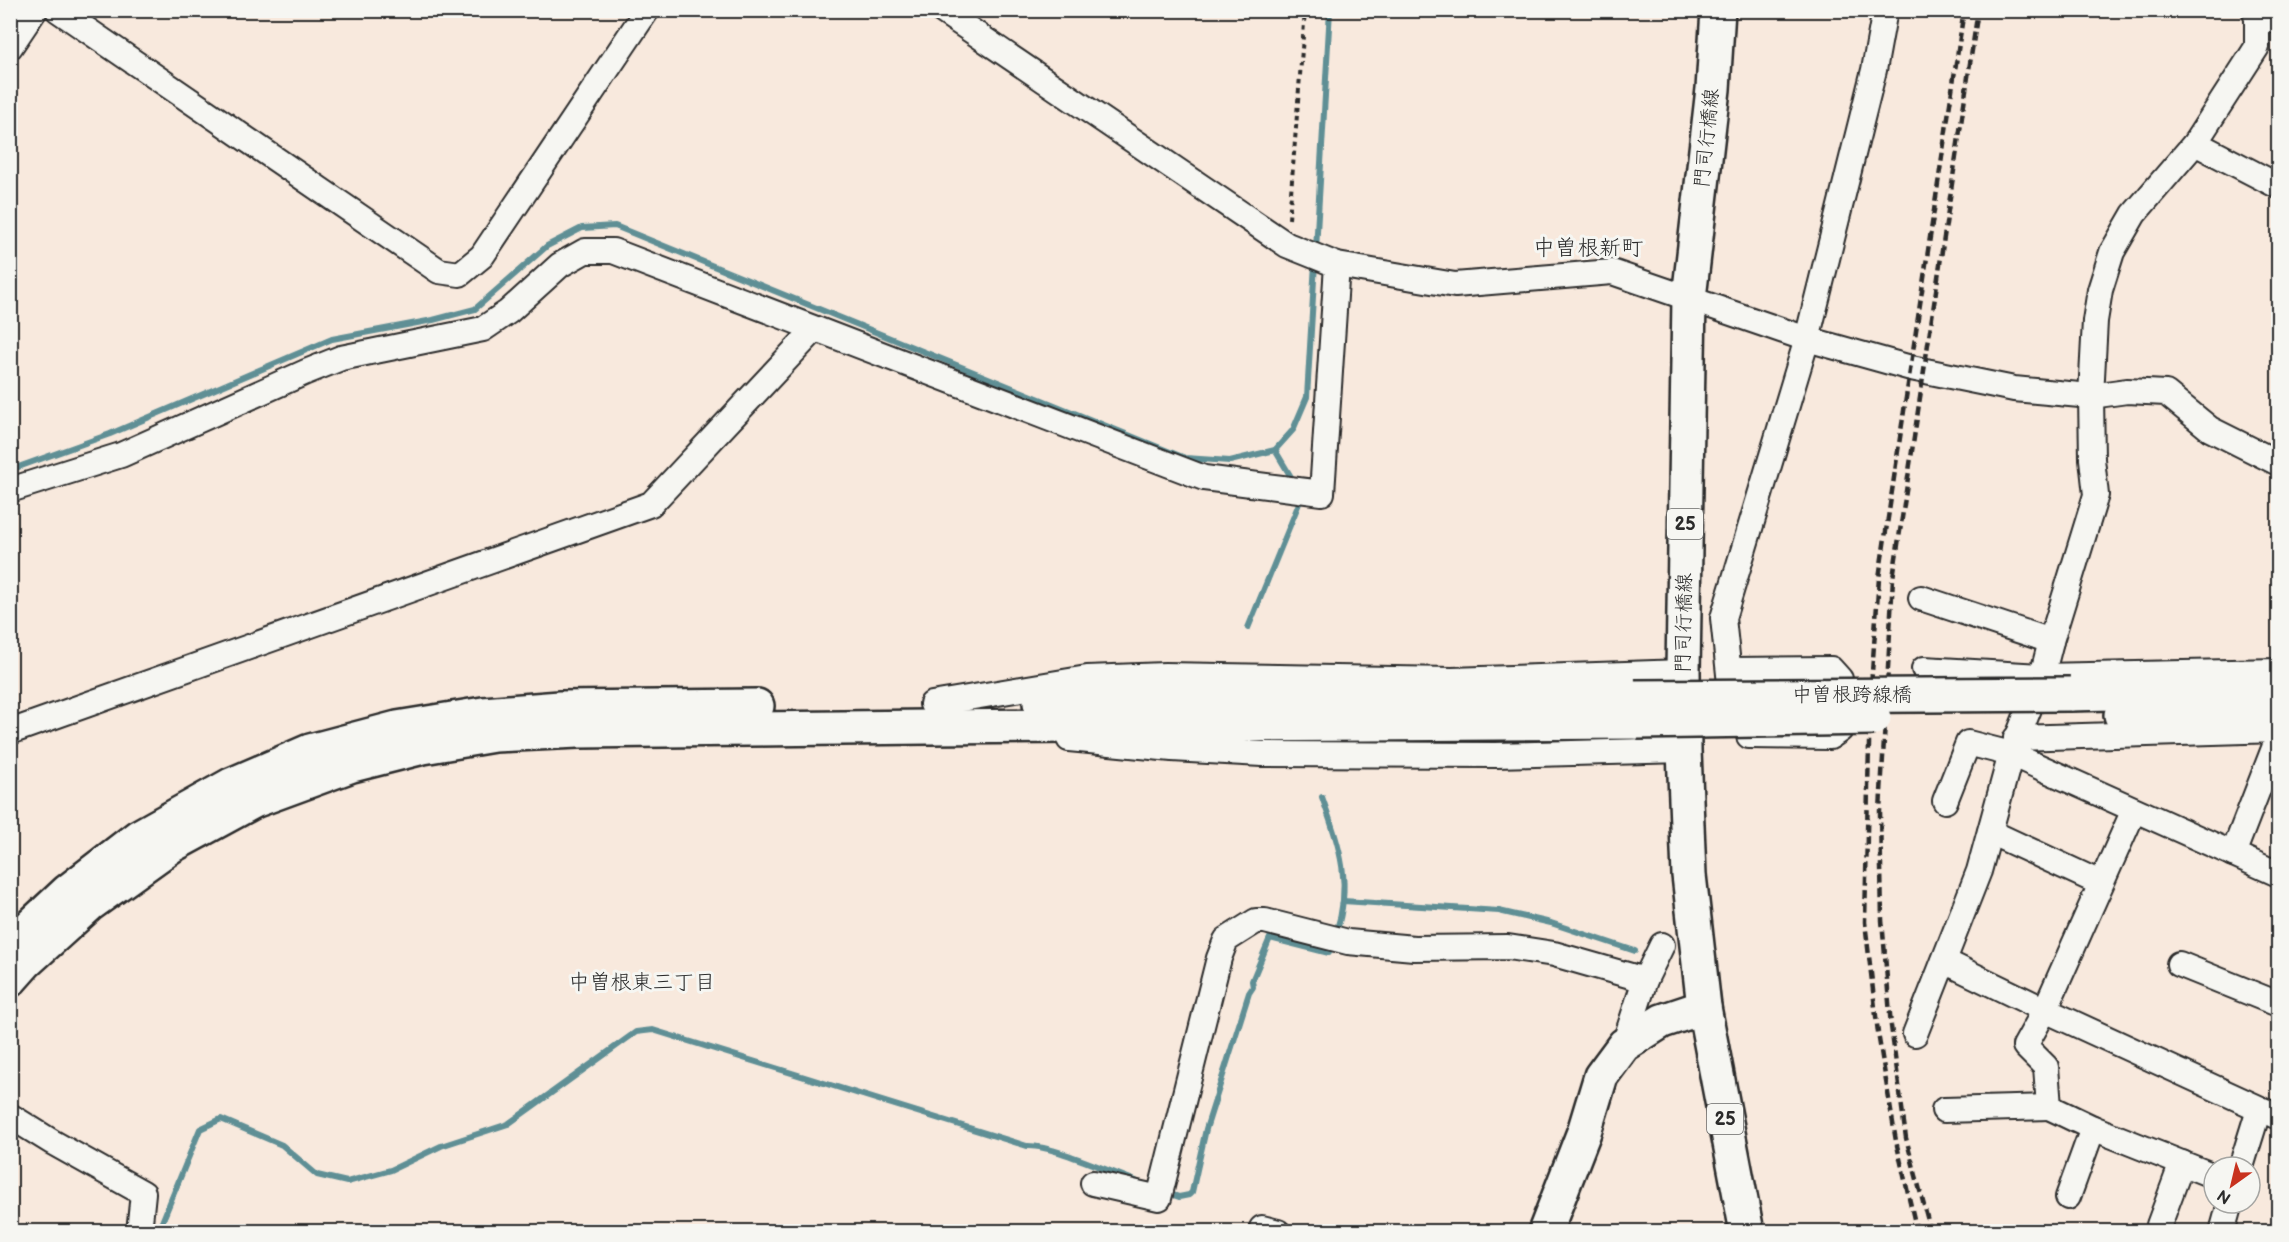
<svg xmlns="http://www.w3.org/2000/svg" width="2289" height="1242" viewBox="0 0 2289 1242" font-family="'Balsamiq Sans','Klee One',sans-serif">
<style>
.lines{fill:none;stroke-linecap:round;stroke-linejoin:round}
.stream{stroke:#5f8f95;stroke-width:6}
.street-casing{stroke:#2b2b2b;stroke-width:28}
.secondary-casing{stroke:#2b2b2b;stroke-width:38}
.primary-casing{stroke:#2b2b2b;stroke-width:38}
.path{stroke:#2b2b2b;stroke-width:4;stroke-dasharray:4.5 4.5;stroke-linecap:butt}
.street{stroke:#f6f6f2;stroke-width:24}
.secondary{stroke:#f6f6f2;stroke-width:33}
.primary{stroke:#f6f6f2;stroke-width:33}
.rail{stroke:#2b2b2b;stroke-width:4.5;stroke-dasharray:9 4.5;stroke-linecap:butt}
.secondary-bridge-casing{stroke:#2b2b2b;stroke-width:38;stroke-linecap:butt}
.secondary-bridge{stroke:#f6f6f2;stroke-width:33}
.labels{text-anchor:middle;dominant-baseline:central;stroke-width:6;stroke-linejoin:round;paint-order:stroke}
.shield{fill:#f6f6f2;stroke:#686867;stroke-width:1.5}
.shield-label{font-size:18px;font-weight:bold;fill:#2b2b2b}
.street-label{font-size:20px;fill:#2b2b2b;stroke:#f6f6f2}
.neighbourhood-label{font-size:21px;fill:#2b2b2b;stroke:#f6f6f2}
.quarter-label{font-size:22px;fill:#2b2b2b;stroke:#f6f6f2}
</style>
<rect width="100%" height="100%" fill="#f8e9dd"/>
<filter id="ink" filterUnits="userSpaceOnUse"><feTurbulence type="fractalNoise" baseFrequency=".0167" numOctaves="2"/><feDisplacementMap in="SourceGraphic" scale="12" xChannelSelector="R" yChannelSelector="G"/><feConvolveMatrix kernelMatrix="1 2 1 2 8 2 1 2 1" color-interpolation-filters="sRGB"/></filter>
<g filter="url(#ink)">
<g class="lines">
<g class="stream">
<polyline points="1316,249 1330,10"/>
<polyline points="1275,450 1294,482"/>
<polyline points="10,470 110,434 332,339 433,320 475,309 547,246 582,228 615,226 1185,458 1230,461 1275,450 1293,430 1307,397 1315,263"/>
<polyline points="1248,628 1302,496"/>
<path d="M1322,797C1339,846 1353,881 1336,933"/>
<polyline points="1343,901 1499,911 1551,923 1635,951"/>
<polyline points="1165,1192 1179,1197 1189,1195 1192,1192 1206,1129 1249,993 1253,987 1252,981 1270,938 1329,953 1333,943"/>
<path d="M158,1232L200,1129L221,1119L282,1145L317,1175L347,1182L391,1170L441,1146L508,1124L636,1032L653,1030L1027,1146C1052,1145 1110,1172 1136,1181"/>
</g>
<g class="street-casing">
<g id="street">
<polyline points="58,10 439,271 460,274 482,256 647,10"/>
<polyline points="941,10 1287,245 1337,265 1455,285 1612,272 1807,339 1911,368 2014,389 2091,396 2127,391 2166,393 2210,429 2278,463"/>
<polyline points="2254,10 2257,18 2257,47 2195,143 2134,214 2112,252 2100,290 2095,321 2091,396 2092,459 2096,495 2051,641 2042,676 2011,754 2278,874"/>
<polyline points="2257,18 2278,21"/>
<polyline points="10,47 35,10"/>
<polyline points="2195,143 2278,186"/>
<polyline points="10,490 121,455 306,372 341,358 483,329 508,312 560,265 585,251 613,251 1204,478 1322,493 1337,265"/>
<polyline points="1921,598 2051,641"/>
<polyline points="1924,669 2042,676 2278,671"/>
<polyline points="1729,670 1831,669 1840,679 1840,730 1830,737 1749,736"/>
<polyline points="932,704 1087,678 1165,675 1452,680 1683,672"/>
<polyline points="1733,712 1723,618 1807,339 1874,70 1885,10"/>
<polyline points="10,732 651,504 815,329"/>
<polyline points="2016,738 2278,730"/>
<polyline points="1069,739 1172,749 1262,754 1496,755 1684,750"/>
<polyline points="2134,810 2045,1010 2278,1117"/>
<polyline points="1990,832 2100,883"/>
<polyline points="2233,854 2278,738"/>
<polyline points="1944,961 2045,1010 2025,1046 2046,1067 2049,1107 2093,1128 2214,1176"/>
<polyline points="2179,964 2278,1004"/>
<polyline points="1915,1034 1979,871 2011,754 1968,743 1945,801"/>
<polyline points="1624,1045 1645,980"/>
<polyline points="1944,1110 2049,1107"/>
<polyline points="10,1116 52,1142 143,1193 139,1232"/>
<polyline points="2241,1167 2259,1109"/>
<polyline points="1093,1183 1159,1198 1219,958 1226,940 1256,921 1265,921 1348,942 1414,948 1508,947 1554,954 1645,980 1662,945"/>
<polyline points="2068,1197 2093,1128"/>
<polyline points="2159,1225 2182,1163"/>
<polyline points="1261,1232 1262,1228 1278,1232"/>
<polyline points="2222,1232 2230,1203"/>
</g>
</g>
<g class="secondary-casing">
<g id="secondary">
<polyline points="2070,694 2278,689"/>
<polyline points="1040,703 1635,697"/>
<polyline points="2121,715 2278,714"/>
<polyline points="10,945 68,891 138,837 231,785 310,751 397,728 483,714 560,708 757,706"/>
<polyline points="10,980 26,962 90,904 171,846 254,801 352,765 423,747 494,735 578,731 928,727 1637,722"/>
<polyline points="1545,1232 1584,1132 1601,1076 1624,1045 1662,1021 1704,1007"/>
</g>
</g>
<g class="primary-casing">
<polyline id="primary" points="1718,10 1713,89 1689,298 1683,672 1684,750 1689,875 1704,1007 1747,1232"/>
</g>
<polyline class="path" points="1289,219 1305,10"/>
<use href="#street" class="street"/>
<use href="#secondary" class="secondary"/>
<use href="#primary" class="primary"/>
<g class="rail">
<polyline points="1917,1232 1896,1141 1878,1033 1865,922 1870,699 1879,578 1964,10"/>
<polyline points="1931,1232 1906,1138 1891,1026 1882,920 1880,811 1893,578 1978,10"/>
</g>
<g class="secondary-bridge-casing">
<g id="secondary-bridge">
<polyline points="1635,697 2070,694"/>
<polyline points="1637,722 1874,718"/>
</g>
</g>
<use href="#secondary-bridge" class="secondary-bridge"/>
</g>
</g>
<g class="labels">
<g class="shield">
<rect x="1667" y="509" width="36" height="30" rx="4.5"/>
<rect x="1707" y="1104" width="36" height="30" rx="4.5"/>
</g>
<g class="shield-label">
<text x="1685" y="524">25</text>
<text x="1725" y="1119">25</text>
</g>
<g class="street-label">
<text transform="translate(1707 138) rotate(-84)">門司行橋線</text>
<text transform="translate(1684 623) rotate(-89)">門司行橋線</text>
<text x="1852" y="695">中曽根跨線橋</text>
</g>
<g class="neighbourhood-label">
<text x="642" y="982">中曽根東三丁目</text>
</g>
<g class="quarter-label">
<text x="1588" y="248">中曽根新町</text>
</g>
</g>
<rect width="2289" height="1242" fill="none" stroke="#f6f6f2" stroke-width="36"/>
<rect x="18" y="18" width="2253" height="1206" fill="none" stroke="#2b2b2b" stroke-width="2" filter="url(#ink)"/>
<g transform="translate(2232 1185) rotate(214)"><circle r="28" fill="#f6f6f2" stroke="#a5a5a2" stroke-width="1.5"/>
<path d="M0-4.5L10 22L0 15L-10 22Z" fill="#c8321e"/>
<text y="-9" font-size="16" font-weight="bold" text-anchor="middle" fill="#2b2b2b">N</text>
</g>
</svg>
